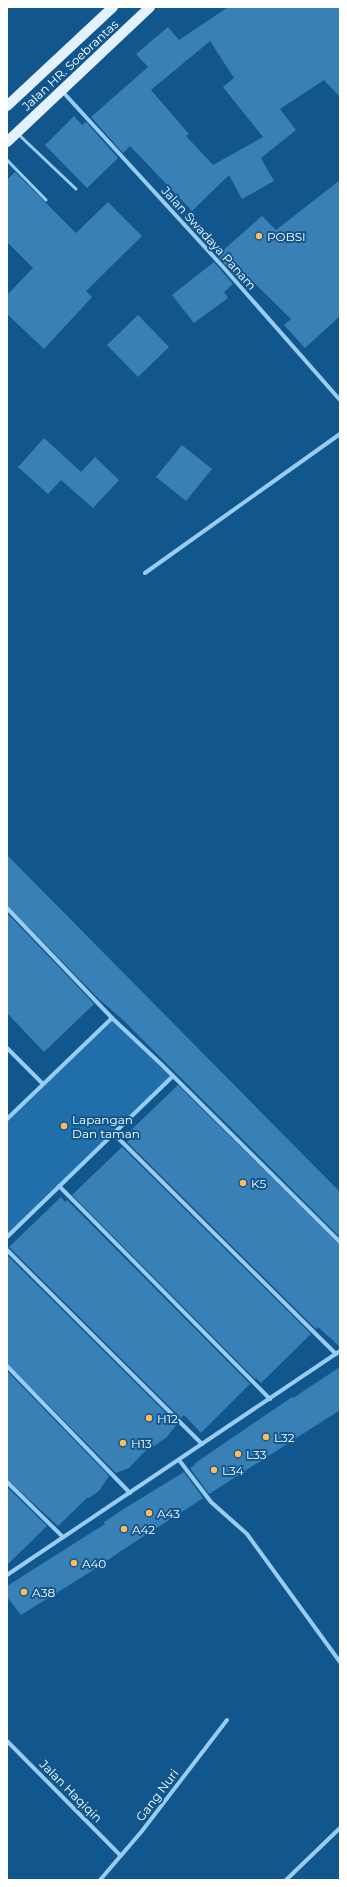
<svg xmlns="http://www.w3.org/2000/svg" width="347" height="1887" viewBox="0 0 347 1887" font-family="Montserrat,sans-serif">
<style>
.green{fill:#206faa}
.building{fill:#3980b6;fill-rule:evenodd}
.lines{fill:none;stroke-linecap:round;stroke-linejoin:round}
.service{stroke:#98ccf2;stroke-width:3}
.minor{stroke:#98ccf2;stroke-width:4}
.primary{stroke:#e3f1ff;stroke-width:10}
.poi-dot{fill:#ffbb59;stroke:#11568c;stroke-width:1.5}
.labels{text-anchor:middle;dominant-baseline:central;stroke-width:4;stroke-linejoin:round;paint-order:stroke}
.street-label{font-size:12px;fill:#fff;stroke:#11568c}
.poi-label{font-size:12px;fill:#fff;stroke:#11568c;text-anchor:start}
</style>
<rect width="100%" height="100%" fill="#11568c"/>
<polygon class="green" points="112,1018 173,1076 7,1237 7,1119"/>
<g class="building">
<path d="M228,7H340V97L324,80L280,109L296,130L261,158L274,181L242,199L229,175L192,211L130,146L123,153L91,117L148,67L136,54L168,27L179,40ZM210,41L234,78L223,87L263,137L213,165L186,136L189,134L151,90Z"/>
<polygon points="74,116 82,125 86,122 118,158 87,188 45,145"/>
<polygon points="15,172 76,233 108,202 142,236 86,291 92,297 44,349 7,314 7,295 33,268 7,242 7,180"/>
<polygon points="340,180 340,316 305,348 284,325 291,319 244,273 238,279 219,258 221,256 219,254 262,216 276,230"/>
<polygon points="214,262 233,284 224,292 228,298 194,323 172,295"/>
<polygon points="138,315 169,347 138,377 107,345"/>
<polygon points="44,438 81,472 95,457 119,480 93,508 61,480 48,494 18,467"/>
<polygon points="182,445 212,469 186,501 156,477"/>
<polygon points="7,855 340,1192 340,1237 122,1019 99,999 7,905"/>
<polygon points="7,913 94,1004 44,1052 7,1013"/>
<polygon points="178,1085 340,1245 340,1347 318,1327 316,1329 127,1142 132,1137 128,1133"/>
<polygon points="122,1147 311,1334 261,1383 256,1378 255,1379 72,1195"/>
<polygon points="61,1197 65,1202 67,1200 250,1384 201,1433 184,1415 181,1418 9,1247"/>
<polygon points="7,1255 177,1424 167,1437 154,1446 149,1447 129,1468 116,1473 7,1363"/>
<polygon points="340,1367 340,1410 209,1494 190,1468 195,1465 194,1464 292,1397 293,1398"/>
<polygon points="7,1371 109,1476 99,1491 89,1498 88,1497 58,1526 7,1479"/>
<polygon points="184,1472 203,1498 194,1504 121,1551 95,1569 21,1615 7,1597 7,1586 105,1524 104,1522 127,1507"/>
<polygon points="7,1487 47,1526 7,1565"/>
</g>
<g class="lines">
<g class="service">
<polyline points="18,134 76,189"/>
<polyline points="7,160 46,200"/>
</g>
<g class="minor">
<polyline points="62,91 224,268 340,400"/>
<polyline points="145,573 340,434"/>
<polyline points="7,908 112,1018 161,1064 340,1242"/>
<polyline points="7,1048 43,1084"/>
<polyline points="7,1119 112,1018"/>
<polyline points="114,1134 336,1354"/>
<polyline points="59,1186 270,1399"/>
<polyline points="7,1237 173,1076"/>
<polyline points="7,1250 202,1444"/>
<polyline points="7,1366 130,1493"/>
<polyline points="179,1460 211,1502 247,1534 340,1662"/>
<polyline points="7,1482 63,1537"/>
<polyline points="7,1575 340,1351"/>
<polyline points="7,1741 120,1855"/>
<polyline points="100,1880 142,1831 227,1720"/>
<polyline points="286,1880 340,1828"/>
</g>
<g class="primary">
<polyline points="7,106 113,7"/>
<polyline points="7,142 150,7"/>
</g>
</g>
<g class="poi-dot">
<circle cx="259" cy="236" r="4"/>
<circle cx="64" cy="1126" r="4"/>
<circle cx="243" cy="1183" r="4"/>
<circle cx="149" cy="1418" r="4"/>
<circle cx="266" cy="1437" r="4"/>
<circle cx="123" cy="1443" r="4"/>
<circle cx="238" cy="1454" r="4"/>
<circle cx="214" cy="1470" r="4"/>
<circle cx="149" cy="1513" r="4"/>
<circle cx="124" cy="1529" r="4"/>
<circle cx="74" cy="1563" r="4"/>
<circle cx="24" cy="1592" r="4"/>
</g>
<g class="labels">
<g class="street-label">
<text transform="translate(70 65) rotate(-43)">Jalan HR. Soebrantas</text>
<text transform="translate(209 238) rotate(48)">Jalan Swadaya Panam</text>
<text transform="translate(71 1791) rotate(45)">Jalan Haqiqin</text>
<text transform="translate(157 1795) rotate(-53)">Gang Nuri</text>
</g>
<g class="poi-label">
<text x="267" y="236">POBSI</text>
<text x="72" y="1119">Lapangan<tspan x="72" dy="14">Dan taman</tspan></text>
<text x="251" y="1183">K5</text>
<text x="157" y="1418">H12</text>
<text x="274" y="1437">L32</text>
<text x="131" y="1443">H13</text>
<text x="246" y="1454">L33</text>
<text x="222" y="1470">L34</text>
<text x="157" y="1513">A43</text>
<text x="132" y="1529">A42</text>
<text x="82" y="1563">A40</text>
<text x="32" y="1592">A38</text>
</g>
</g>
<rect width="347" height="1887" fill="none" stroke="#ffffff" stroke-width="16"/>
</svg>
